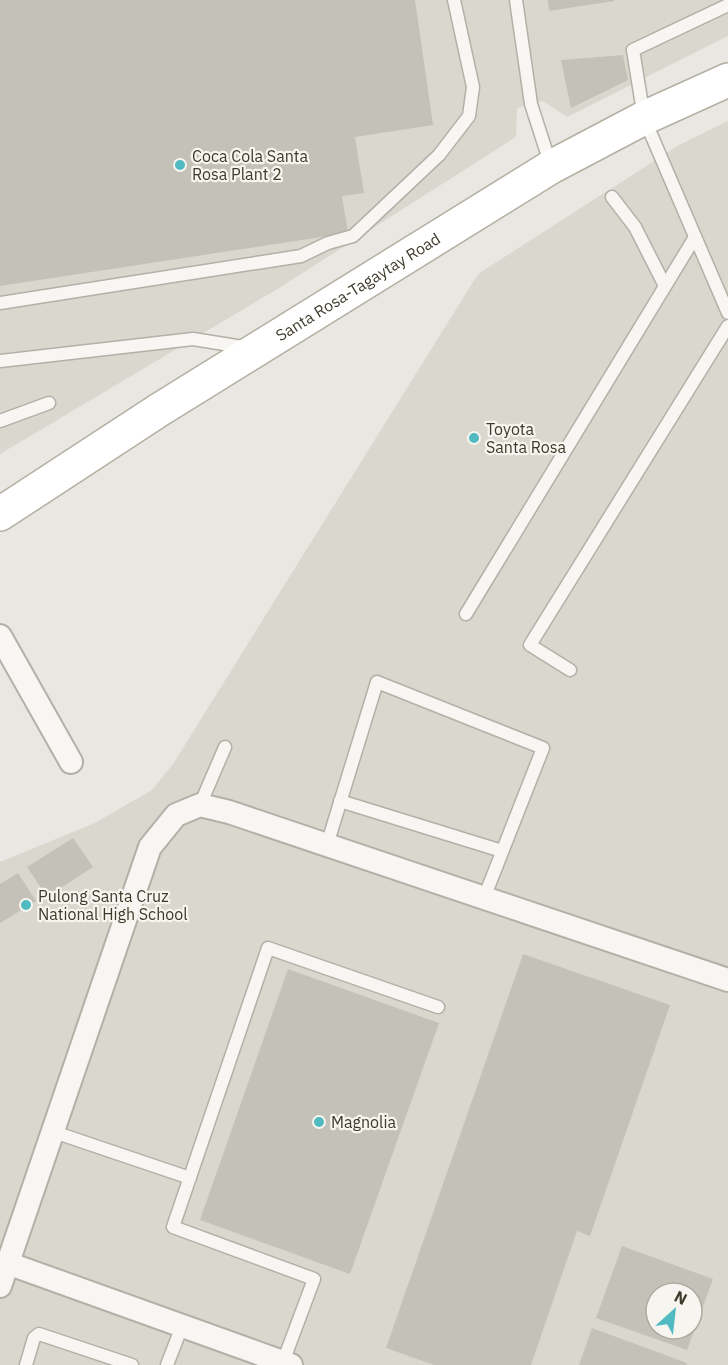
<svg xmlns="http://www.w3.org/2000/svg" width="728" height="1365" viewBox="0 0 728 1365" font-family="'IBM Plex Sans',sans-serif">
<style>
.built{fill:#dad7cf;fill-rule:evenodd}
.building{fill:#c4c2b8;fill-rule:evenodd}
.lines{fill:none;stroke-linecap:round;stroke-linejoin:round}
.service-casing{stroke:#b2b0a7;stroke-width:15}
.minor-casing{stroke:#b2b0a7;stroke-width:26}
.primary-casing{stroke:#b3afa1;stroke-width:36}
.service{stroke:#f7f6f3;stroke-width:12}
.minor{stroke:#f7f6f3;stroke-width:22}
.primary{stroke:#fff;stroke-width:33}
.poi-dot{fill:#52bac1;stroke:#f6f5f0;stroke-width:2}
.labels{text-anchor:middle;dominant-baseline:central;stroke-width:4.5;stroke-linejoin:round;paint-order:stroke}
.poi-label{font-size:16px;fill:#3e3b2b;stroke:#f6f5f0;text-anchor:start}
.street-label{font-size:16px;fill:#3e3b2b;stroke:#f6f5f0}
</style>
<rect width="100%" height="100%" fill="#e8e7e1"/>
<g class="built">
<polygon points="0,0 728,0 728,36 567,117 543,101 517,108 516,137 279,288 0,454"/>
<path d="M728,121V1365H0V862L95,823L152,790L173,764L478,274L679,145ZM656,1293H692V1329H656Z"/>
</g>
<g class="building">
<polygon points="0,0 415,0 433,125 355,137 364,193 342,196 348,233 0,286"/>
<polygon points="548,0 614,0 614,1 549,11"/>
<polygon points="623,55 628,80 571,108 561,60"/>
<polygon points="73,838 93,867 47,897 27,867"/>
<polygon points="18,873 36,901 0,923 0,884"/>
<polygon points="523,954 670,1005 590,1236 577,1231 531,1365 434,1365 386,1348"/>
<polygon points="288,969 439,1023 350,1274 200,1220"/>
<path d="M622,1246L713,1279L687,1350L596,1318ZM656,1293H692V1329H656Z"/>
<polygon points="592,1328 687,1363 686,1365 579,1365"/>
</g>
<g class="lines">
<g class="service-casing">
<g id="service">
<polyline points="516,0 531,104 551,166"/>
<polyline points="728,5 633,50 644,118 728,313"/>
<polyline points="612,197 635,227 665,286"/>
<polyline points="0,303 301,256 328,243 353,236 439,155 469,116 473,87 454,0"/>
<polyline points="0,361 193,339 249,348"/>
<polyline points="0,421 49,403"/>
<polyline points="466,614 695,237"/>
<polyline points="570,670 530,645 728,326"/>
<polyline points="340,801 502,851"/>
<polyline points="200,805 225,747"/>
<polyline points="327,845 377,682 543,748 484,898"/>
<polyline points="51,1131 190,1178"/>
<polyline points="283,1362 314,1279 173,1227 268,948 438,1007"/>
<polyline points="26,1365 34,1338 39,1334 132,1365"/>
<polyline points="167,1365 182,1326"/>
</g>
</g>
<g class="minor-casing">
<g id="minor">
<polyline points="0,636 71,762"/>
<polyline points="7,1263 291,1365"/>
<polyline points="0,1286 150,847 176,815 200,805 229,812 728,980"/>
</g>
</g>
<g class="primary-casing">
<g id="primary">
<path id="s1" d="M0,514L159,410L551,167L644,118L728,80"/>
</g>
</g>
<use href="#service" class="service"/>
<use href="#minor" class="minor"/>
<use href="#primary" class="primary"/>
</g>
<g class="poi-dot">
<circle cx="180" cy="165" r="6"/>
<circle cx="474" cy="438" r="6"/>
<circle cx="26" cy="905" r="6"/>
<circle cx="319" cy="1122" r="6"/>
</g>
<g class="labels">
<g class="poi-label">
<text x="192" y="156">Coca Cola Santa<tspan x="192" dy="18">Rosa Plant 2</tspan></text>
<text x="486" y="429">Toyota<tspan x="486" dy="18">Santa Rosa</tspan></text>
<text x="38" y="896">Pulong Santa Cruz<tspan x="38" dy="18">National High School</tspan></text>
<text x="331" y="1122">Magnolia</text>
</g>
<g class="street-label">
<text stroke="none"><textPath href="#s1" startOffset="424">Santa Rosa-Tagaytay Road</textPath></text>
</g>
</g>
<g transform="translate(674 1311) rotate(27)"><circle r="28" fill="#f6f5f0" stroke="#acaba1" stroke-width="1.5"/>
<path d="M0-4.5L10 22L0 15L-10 22Z" fill="#52bac1"/>
<text y="-9" font-size="16" font-weight="bold" text-anchor="middle" fill="#3e3b2b">N</text>
</g>
</svg>
